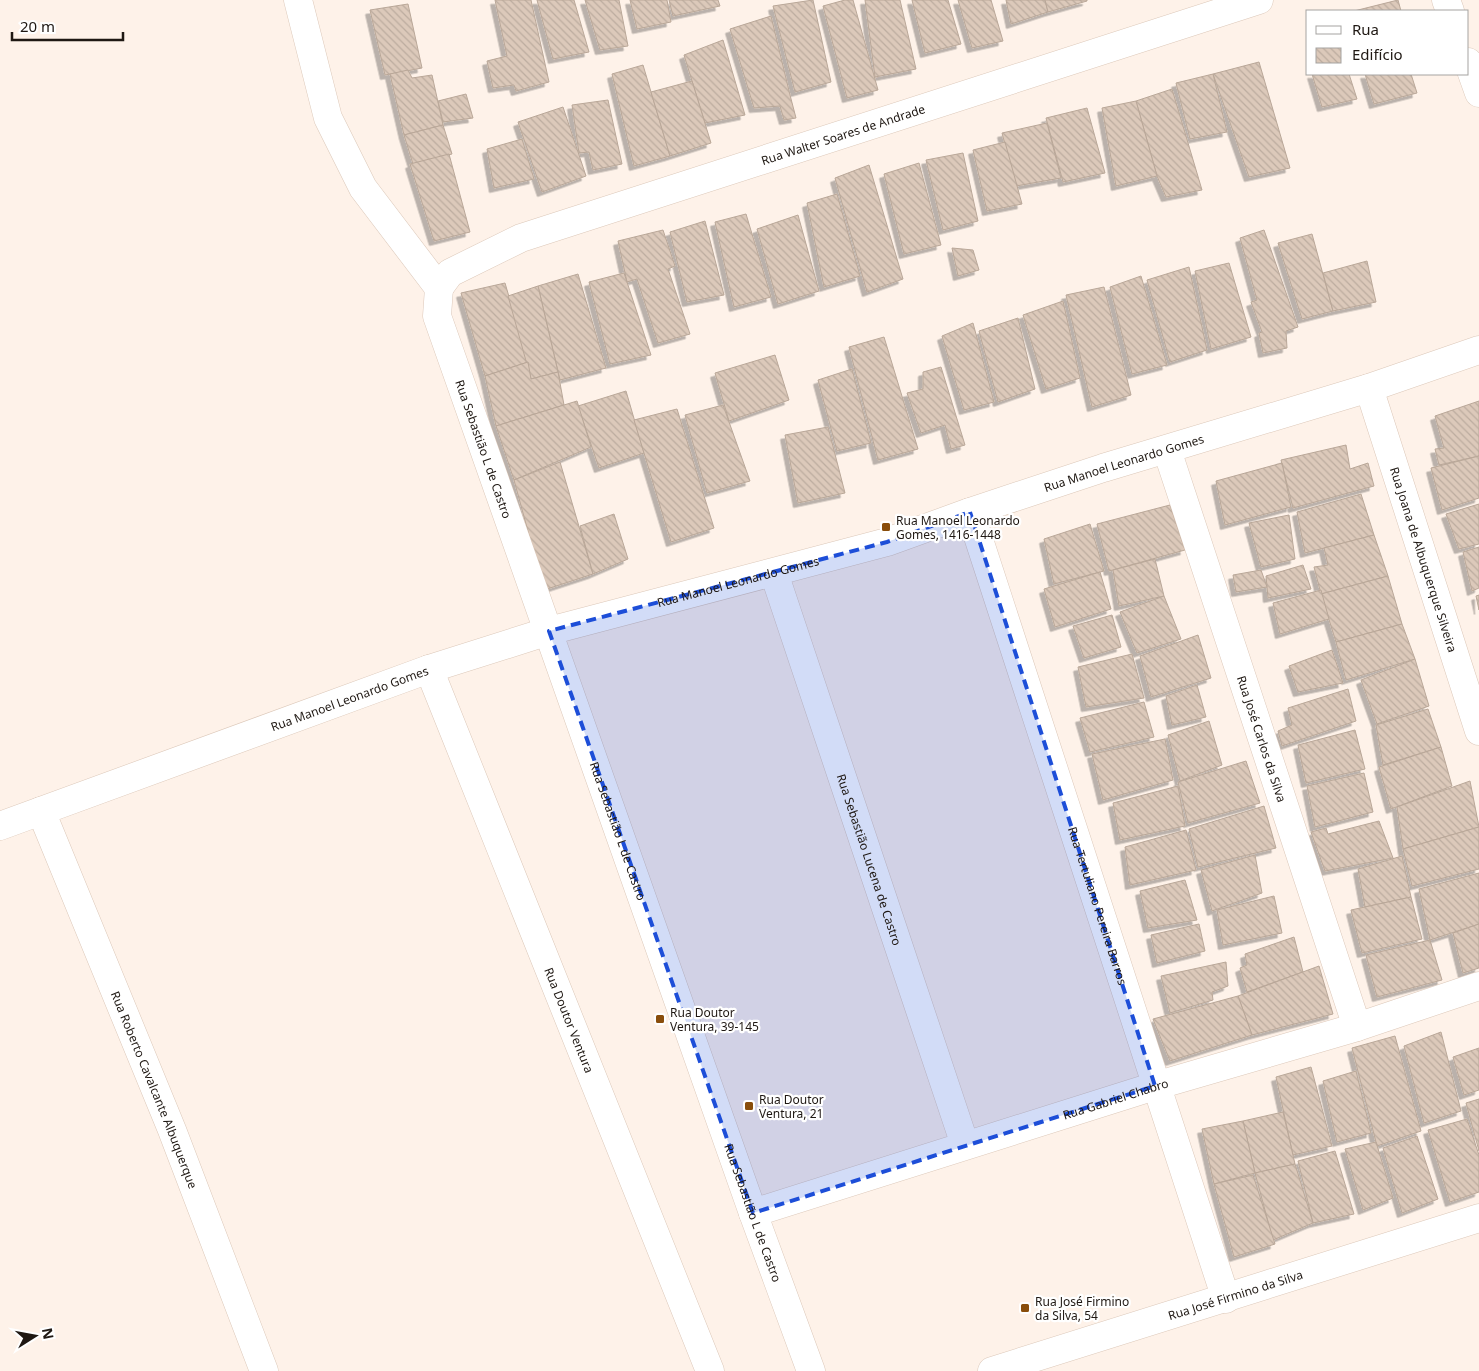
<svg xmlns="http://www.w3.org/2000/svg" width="1479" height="1371" viewBox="0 0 1479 1371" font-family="'Noto Sans',sans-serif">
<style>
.building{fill:url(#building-back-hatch);stroke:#b9a798;filter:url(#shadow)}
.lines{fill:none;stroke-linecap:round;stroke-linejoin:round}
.street-casing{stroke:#dcc8b9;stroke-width:29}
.secondary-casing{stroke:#dcc8b9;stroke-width:29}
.street{stroke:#fff;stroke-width:28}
.secondary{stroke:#fff;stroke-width:28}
.marked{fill:#1d4ed8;fill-opacity:0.2;stroke:#1d4ed8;stroke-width:4;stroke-dasharray:10 6;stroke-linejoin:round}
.poi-dot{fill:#894d0b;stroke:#fff;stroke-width:2}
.labels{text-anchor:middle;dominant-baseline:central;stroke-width:4.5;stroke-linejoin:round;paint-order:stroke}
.street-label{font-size:12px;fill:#1f1813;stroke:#fff}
.poi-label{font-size:12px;fill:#1f1813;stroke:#fff;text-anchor:start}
</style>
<defs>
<pattern id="building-back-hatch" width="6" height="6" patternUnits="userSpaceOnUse" patternTransform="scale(1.25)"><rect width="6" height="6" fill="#dcc9ba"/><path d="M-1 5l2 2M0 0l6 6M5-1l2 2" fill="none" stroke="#bcac9f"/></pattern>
<filter id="shadow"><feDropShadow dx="-4.5" dy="4.5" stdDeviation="0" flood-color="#0004"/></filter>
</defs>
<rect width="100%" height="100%" fill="#fef2e9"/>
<g class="building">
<polygon points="495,0 531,0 549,82 516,91 514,85 493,88 487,61 507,56"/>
<polygon points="537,0 574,0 589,52 553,59"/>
<polygon points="585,0 619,0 628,46 600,50"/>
<polygon points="630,0 667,0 671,22 637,29"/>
<polygon points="669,0 718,0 720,6 673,16"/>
<polygon points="813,0 831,82 795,92 773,6"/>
<polygon points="845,0 853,0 878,90 847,98 823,6"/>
<polygon points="865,0 900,0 916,69 875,77"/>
<polygon points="912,0 948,0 961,44 925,53"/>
<polygon points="958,0 991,0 1003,41 972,48"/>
<polygon points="1006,0 1045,0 1048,12 1011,24"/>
<polygon points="1045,0 1087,0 1087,1 1048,12"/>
<polygon points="1398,0 1401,11 1354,11"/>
<polygon points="408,4 422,68 385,75 370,10"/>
<polygon points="771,16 790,95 796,118 784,120 780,106 754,108 730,29"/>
<polygon points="723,40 745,115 705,123 684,55"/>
<polygon points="1259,62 1290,168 1249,177 1213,74"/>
<polygon points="643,65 670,156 634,166 612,74"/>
<polygon points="408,70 412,78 432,75 443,125 404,135 390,74"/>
<polygon points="1213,74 1227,132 1190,139 1176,83"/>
<polygon points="1312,74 1349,74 1357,99 1322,107"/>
<polygon points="1365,74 1411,74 1417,93 1374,104"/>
<polygon points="692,81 711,143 670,156 651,92"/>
<polygon points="1172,89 1202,190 1166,197 1157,176 1136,101"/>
<polygon points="466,94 473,118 443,122 438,101"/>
<polygon points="608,100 622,164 593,170 589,152 579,153 572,105"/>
<polygon points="1136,101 1157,176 1116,186 1102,108"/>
<polygon points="563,107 586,176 542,192 518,122"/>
<polygon points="1087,108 1105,173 1063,182 1046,118"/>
<polygon points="1047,123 1061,178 1016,186 1002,133"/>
<polygon points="443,125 452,154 413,164 404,135"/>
<polygon points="522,139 534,179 494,188 487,149"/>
<polygon points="1005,142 1022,204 987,211 973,150"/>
<polygon points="963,153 978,221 943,230 926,160"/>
<polygon points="449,154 470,232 434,241 410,164"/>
<polygon points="919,163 941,245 904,254 884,174"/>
<polygon points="869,165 903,279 867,292 835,178"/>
<polygon points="837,194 860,276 824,287 807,203"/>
<polygon points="746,214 771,297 734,307 715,222"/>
<polygon points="798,215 819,291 778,304 757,229"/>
<polygon points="705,221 724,295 687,302 670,232"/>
<polygon points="663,230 675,266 668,269 690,334 658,343 637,279 627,282 618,241"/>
<polygon points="1264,230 1298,327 1286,331 1287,348 1263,353 1259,333 1262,332 1251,302 1257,300 1240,238"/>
<polygon points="1312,234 1333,311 1302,319 1278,243"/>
<polygon points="952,248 973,250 979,270 958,276"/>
<polygon points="1367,261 1376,302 1333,311 1323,273"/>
<polygon points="1229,263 1251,337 1211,349 1195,271"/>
<polygon points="1189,267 1207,350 1170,362 1147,280"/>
<polygon points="624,273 651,355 610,364 589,282"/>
<polygon points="578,274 606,368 560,380 538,286"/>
<polygon points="1141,276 1167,365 1132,374 1110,287"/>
<polygon points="505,283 528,362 485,376 461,293"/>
<polygon points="538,286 558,372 531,379 508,296"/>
<polygon points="1104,287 1131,395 1092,407 1066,295"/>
<polygon points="1063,301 1080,378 1046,389 1023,315"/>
<polygon points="1018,318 1035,389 998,402 979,331"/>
<polygon points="973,323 994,402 964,410 942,336"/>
<polygon points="884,337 918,449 878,460 849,347"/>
<polygon points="775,355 789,400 729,421 715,373"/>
<polygon points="528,362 531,379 558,372 564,405 496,426 485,376"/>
<polygon points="941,367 965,445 951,449 945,425 921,433 907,393 923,389 923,372"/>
<polygon points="852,369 871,443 837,451 818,380"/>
<polygon points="626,391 644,453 599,468 578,406"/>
<polygon points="577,401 591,447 514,480 496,426"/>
<polygon points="1479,401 1479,456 1439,465 1435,449 1444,448 1435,416"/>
<polygon points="723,405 750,481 707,493 685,415"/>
<polygon points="677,409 714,528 671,542 634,420"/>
<polygon points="828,427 845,493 798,503 785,435"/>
<polygon points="1346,445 1350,469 1368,463 1374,486 1293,508 1281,460"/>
<polygon points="1479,456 1479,498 1442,510 1431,468"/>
<polygon points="560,462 593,574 544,590 514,480"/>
<polygon points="1282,463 1291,507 1225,525 1216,481"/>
<polygon points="1361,494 1374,535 1305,553 1297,512"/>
<polygon points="1479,504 1479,544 1459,549 1446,514"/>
<polygon points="1170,505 1185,550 1109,571 1097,524"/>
<polygon points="614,514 628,559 593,574 580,526"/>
<polygon points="1289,515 1295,559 1261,567 1249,523"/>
<polygon points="1090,524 1104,571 1054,584 1044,539"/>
<polygon points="1374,535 1388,576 1321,594 1314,567 1328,565 1324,548"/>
<polygon points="1479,547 1479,588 1472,591 1463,552"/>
<polygon points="1155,559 1164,596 1119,606 1113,570"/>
<polygon points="1303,565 1311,589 1268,598 1266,576"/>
<polygon points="1261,570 1267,587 1236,592 1233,575"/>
<polygon points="1100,572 1111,609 1055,627 1044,589"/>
<polygon points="1388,576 1402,624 1336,642 1321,594"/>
<polygon points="1321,590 1329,619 1280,634 1273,603"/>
<polygon points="1479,595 1479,610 1476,596"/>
<polygon points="1164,596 1181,639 1137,653 1120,612"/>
<polygon points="1112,615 1121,647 1084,658 1073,626"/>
<polygon points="1402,624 1415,659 1346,680 1336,642"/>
<polygon points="1198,635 1211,678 1151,697 1140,656"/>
<polygon points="1332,650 1343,683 1298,692 1289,666"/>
<polygon points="1132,654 1144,698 1086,707 1078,667"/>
<polygon points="1415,659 1429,706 1377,724 1361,680"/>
<polygon points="1197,685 1206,717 1172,725 1166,696"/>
<polygon points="1348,689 1356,721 1282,746 1278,731 1292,725 1288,708"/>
<polygon points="1144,702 1154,737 1090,752 1080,718"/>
<polygon points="1428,709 1441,747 1383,765 1376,725"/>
<polygon points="1209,721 1222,765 1180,781 1168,735"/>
<polygon points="1355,730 1365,769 1306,783 1298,745"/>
<polygon points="1165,739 1173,780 1103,800 1092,754"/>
<polygon points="1441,747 1452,786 1391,809 1379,767"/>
<polygon points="1246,761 1260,803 1188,823 1178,782"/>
<polygon points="1364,773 1373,812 1315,827 1307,786"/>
<polygon points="1470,781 1479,827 1403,849 1397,807"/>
<polygon points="1178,786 1185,826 1120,840 1113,803"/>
<polygon points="1264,806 1276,848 1198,867 1189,829"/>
<polygon points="1379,821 1393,858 1325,871 1311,832 1326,828 1328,834"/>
<polygon points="1479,827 1479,869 1412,886 1403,849"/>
<polygon points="1186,830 1196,870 1130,885 1125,847"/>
<polygon points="1255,855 1262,893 1212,911 1201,870"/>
<polygon points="1402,856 1411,897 1365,907 1358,869"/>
<polygon points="1479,873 1479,924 1430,940 1419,889"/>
<polygon points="1185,880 1197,920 1148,928 1140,891"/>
<polygon points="1274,896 1282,933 1223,945 1217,910"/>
<polygon points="1411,897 1422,939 1362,953 1351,910"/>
<polygon points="1199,924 1205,951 1157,963 1151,935"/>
<polygon points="1479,924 1479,968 1463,973 1453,933"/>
<polygon points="1294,937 1303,972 1247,992 1240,968 1247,965 1245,954"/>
<polygon points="1430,940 1442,980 1377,997 1366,955"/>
<polygon points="1226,962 1228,986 1212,992 1213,1000 1170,1013 1161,976"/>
<polygon points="1319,966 1333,1014 1252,1035 1238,996"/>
<polygon points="1238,996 1252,1035 1170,1061 1153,1019"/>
<polygon points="1441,1032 1461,1111 1424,1123 1404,1046"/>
<polygon points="1395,1036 1421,1131 1377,1146 1352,1048"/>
<polygon points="1479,1048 1479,1090 1464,1095 1453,1057"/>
<polygon points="1311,1067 1332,1146 1293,1155 1276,1077"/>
<polygon points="1356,1071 1371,1133 1337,1142 1323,1081"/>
<polygon points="1479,1099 1479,1151 1466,1103"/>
<polygon points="1283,1112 1295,1164 1255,1173 1243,1121"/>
<polygon points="1467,1119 1479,1155 1479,1192 1450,1202 1428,1130"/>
<polygon points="1243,1121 1255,1173 1214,1184 1202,1129"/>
<polygon points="1417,1136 1438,1199 1402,1213 1383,1148"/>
<polygon points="1376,1142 1393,1198 1363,1210 1345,1149"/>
<polygon points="1335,1151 1354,1214 1313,1223 1298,1161"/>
<polygon points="1295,1164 1313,1223 1273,1240 1255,1173"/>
<polygon points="1253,1175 1275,1244 1234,1257 1214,1184"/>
</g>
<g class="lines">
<g class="street-casing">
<g id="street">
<polyline points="298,0 328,118 363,188 439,288"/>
<polyline points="1446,0 1450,11"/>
<polyline points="1468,62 1479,93"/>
<path id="s1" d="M439,288L437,316L753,1213L811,1371"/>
<path id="s2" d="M439,288L450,273L521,238L1259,0"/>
<path id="s3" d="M1369,388L1479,731"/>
<path id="s4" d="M1167,450L1357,1027"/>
<path id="s5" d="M970,512L1226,1299"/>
<path id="s6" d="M774,573L965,1145"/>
<path id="s7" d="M429,669L710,1371"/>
<path id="s8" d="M41,811L172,1130L264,1371"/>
<path id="s9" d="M0,826L429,669L549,631L887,542L970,512L1103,468L1369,388L1479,350"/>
<path id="s10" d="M753,1213L1155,1086L1357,1027L1479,986"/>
</g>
</g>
<g class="secondary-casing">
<g id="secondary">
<path id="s11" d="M992,1371L1479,1218"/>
</g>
</g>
<use href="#street" class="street"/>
<use href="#secondary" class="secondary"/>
</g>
<path class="marked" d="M970,512L1155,1086L753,1213L549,631L887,542Z"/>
<g class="poi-dot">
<rect x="881" y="522" width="10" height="10" rx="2.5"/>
<rect x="655" y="1014" width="10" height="10" rx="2.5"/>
<rect x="744" y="1101" width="10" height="10" rx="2.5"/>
<rect x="1020" y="1303" width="10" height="10" rx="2.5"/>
</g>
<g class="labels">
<g class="street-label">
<text stroke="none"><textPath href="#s2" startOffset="436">Rua Walter Soares de Andrade</textPath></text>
<text stroke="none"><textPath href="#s1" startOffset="169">Rua Sebastião L de Castro</textPath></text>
<text stroke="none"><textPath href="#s9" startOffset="1182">Rua Manoel Leonardo Gomes</textPath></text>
<text stroke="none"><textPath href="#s3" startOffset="180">Rua Joana de Albuquerque Silveira</textPath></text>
<text stroke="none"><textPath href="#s9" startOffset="778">Rua Manoel Leonardo Gomes</textPath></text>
<text stroke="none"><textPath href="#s9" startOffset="372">Rua Manoel Leonardo Gomes</textPath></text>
<text stroke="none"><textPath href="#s4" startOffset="304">Rua José Carlos da Silva</textPath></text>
<text stroke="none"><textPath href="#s1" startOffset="574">Rua Sebastião L de Castro</textPath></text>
<text stroke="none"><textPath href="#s6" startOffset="302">Rua Sebastião Lucena de Castro</textPath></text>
<text stroke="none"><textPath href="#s5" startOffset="414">Rua Tertuliano Pereira Barros</textPath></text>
<text stroke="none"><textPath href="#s7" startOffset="378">Rua Doutor Ventura</textPath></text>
<text stroke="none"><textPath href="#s8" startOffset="301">Rua Roberto Cavalcante Albuquerque</textPath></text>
<text stroke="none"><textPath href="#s10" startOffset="380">Rua Gabriel Chabro</textPath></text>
<text stroke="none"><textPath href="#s1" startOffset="979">Rua Sebastião L de Castro</textPath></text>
<text stroke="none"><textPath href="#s11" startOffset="255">Rua José Firmino da Silva</textPath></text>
</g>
<g class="poi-label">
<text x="896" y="520">Rua Manoel Leonardo<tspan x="896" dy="14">Gomes, 1416-1448</tspan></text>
<text x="670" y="1012">Rua Doutor<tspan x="670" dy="14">Ventura, 39-145</tspan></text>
<text x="759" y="1099">Rua Doutor<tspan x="759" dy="14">Ventura, 21</tspan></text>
<text x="1035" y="1301">Rua José Firmino<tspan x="1035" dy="14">da Silva, 54</tspan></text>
</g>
</g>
<rect x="1306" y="10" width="162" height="65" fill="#ffffff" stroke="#a5a3a1"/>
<rect x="1316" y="26" width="25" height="8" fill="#ffffff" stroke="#a5a3a1"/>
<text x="1352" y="35" font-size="15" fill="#1f1813">Rua</text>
<rect x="1316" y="48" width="25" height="15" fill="url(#building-back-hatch)" stroke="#a5a3a1"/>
<text x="1352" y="60" font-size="15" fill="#1f1813">Edifício</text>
<g transform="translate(35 1336) rotate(79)" stroke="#ffffff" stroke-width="4" paint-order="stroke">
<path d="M0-4L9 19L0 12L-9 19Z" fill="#1f1813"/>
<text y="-8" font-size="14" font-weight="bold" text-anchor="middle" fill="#1f1813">N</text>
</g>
<path d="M12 32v8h111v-8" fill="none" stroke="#1f1813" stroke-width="2.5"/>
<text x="20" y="32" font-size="15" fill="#1f1813" stroke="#ffffff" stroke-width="4" paint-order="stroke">20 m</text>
</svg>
